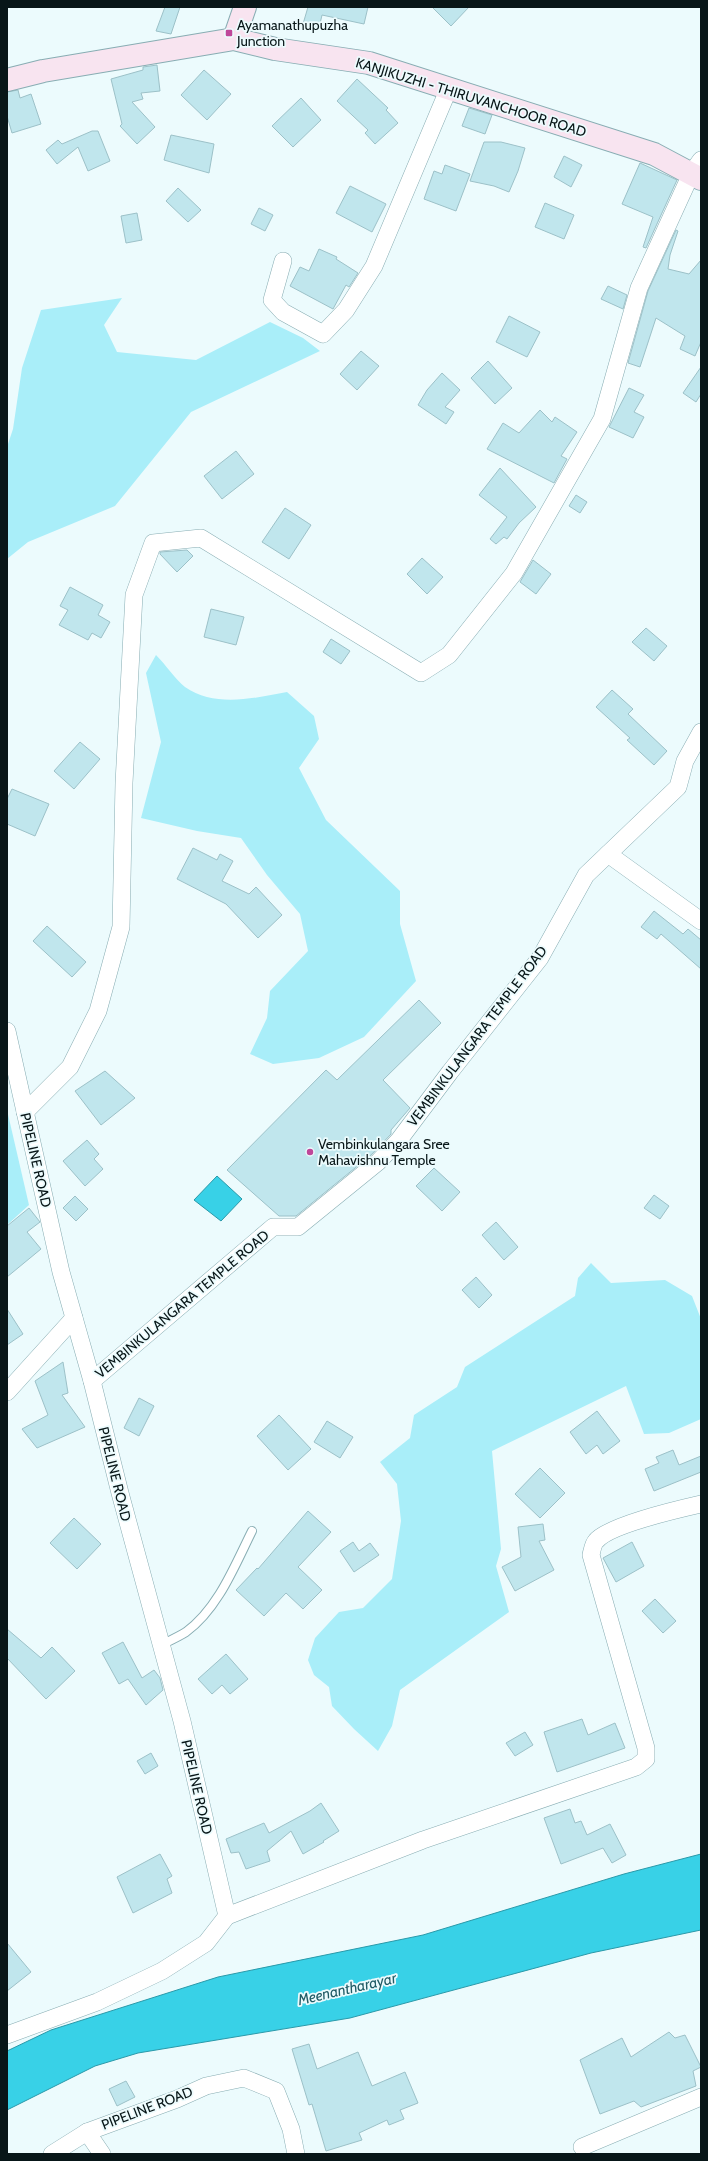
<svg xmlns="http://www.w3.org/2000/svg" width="708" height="2161" viewBox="0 0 708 2161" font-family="Cabin,sans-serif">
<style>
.green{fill:#a9eef9}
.water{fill:#38d1e7;stroke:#2a99a9}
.building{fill:#c0e6ed;stroke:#9cc1c8}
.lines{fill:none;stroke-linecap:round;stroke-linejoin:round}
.lane-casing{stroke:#88adb3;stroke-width:10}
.street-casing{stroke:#88adb3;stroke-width:18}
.secondary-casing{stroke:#88adb3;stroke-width:24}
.lane{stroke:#fff;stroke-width:8}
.street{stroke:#fff;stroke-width:17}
.secondary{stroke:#f8e4f0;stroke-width:22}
.poi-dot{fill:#bf4699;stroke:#ecfbfd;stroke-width:1.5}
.labels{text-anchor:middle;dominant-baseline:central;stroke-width:3.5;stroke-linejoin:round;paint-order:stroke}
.poi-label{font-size:14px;fill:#081618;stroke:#ecfbfd;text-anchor:start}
.street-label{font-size:14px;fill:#081618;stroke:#ecfbfd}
.water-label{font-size:15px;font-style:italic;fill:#215c66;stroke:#ecfbfd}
</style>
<rect width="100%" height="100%" fill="#ecfbfd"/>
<g class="green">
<polygon points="122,298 104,325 117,352 196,360 270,322 303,338 320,351 191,412 115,506 28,542 7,559 7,447 13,429 22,368 41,310"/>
<path d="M156,655C166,665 175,679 185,687C215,708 255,698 287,692L314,716L319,739L299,768L326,820L400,891V924L416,981L364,1037L319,1058L273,1064L250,1054L267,1018L270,991L308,951L300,914L267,875L241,838L197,831L141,818L161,742L146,673Z"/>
<polygon points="7,1110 29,1205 7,1225"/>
<polygon points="591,1263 611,1283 665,1280 692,1296 701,1319 701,1419 669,1433 644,1434 626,1386 492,1451 501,1549 496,1566 509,1612 400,1690 392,1726 378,1751 354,1729 332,1706 329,1687 314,1675 308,1660 315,1638 339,1612 363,1608 392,1579 401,1521 397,1484 380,1462 410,1438 414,1415 457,1387 465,1367 575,1296 578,1278"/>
</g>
<g class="water">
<polygon points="217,1176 242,1199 221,1221 194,1200"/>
<polygon points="701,1854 701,1930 591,1953 350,2018 138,2053 95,2066 7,2110 7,2051 51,2030 218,1977 423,1935 624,1874"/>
</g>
<g class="building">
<polygon points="165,7 180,7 171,34 156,31"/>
<polygon points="308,7 368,7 364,24 322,15 319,28 303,24"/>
<polygon points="432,7 469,7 451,26"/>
<polygon points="157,65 160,91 141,93 143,99 132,102 155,127 137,144 120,126 122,124 111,79 143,70 143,67"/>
<polygon points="204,70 231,94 207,120 181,95"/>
<polygon points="357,79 388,108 386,110 398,123 375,144 365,133 368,130 337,101"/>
<polygon points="18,90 20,98 31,94 41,124 12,133 7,116 7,92"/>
<polygon points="301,98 321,120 293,147 272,126"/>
<polygon points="469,108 492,115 485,134 462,126"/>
<polygon points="92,131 98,131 110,161 88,171 78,147 57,164 46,150 58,140 62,144"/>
<polygon points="171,135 214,144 209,173 164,160"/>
<polygon points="484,142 501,142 525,148 518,171 509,192 494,186 470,181"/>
<polygon points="564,156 582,165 571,187 554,177"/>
<polygon points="640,163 677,180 646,248 643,247 653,217 622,204"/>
<polygon points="445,165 470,174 456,211 424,199 434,171 442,174"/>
<polygon points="350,186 386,204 372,232 336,213"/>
<polygon points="178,188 201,210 188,222 166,201"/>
<polygon points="545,203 574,215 564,239 535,227"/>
<polygon points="259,208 273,215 265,231 251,224"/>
<polygon points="137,213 142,240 126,243 121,216"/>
<polygon points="676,230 678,231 670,255 668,269 689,274 701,260 701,342 695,356 680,349 685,336 656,318 640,367 628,363 648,291"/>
<polygon points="319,249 337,257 336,259 358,273 349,287 346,285 333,309 290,286 300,267 309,271"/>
<polygon points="608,286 627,295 623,309 601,299"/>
<polygon points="509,316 540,332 527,357 496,342"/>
<polygon points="361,351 379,366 357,390 340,374"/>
<polygon points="488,361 512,388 495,404 471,378"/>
<polygon points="701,367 701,394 696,402 683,393"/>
<polygon points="442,373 460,390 445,407 454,412 446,424 418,405 427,390"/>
<polygon points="629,388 644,395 634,412 644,417 633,438 609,427"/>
<polygon points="540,410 552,422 555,417 577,432 561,456 567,459 554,483 487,449 503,423 519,433"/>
<polygon points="236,451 254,474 222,499 204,476"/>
<polygon points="500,468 536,507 519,523 507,539 504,537 496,544 490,539 507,517 479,495"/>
<polygon points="576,495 587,502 580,513 569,506"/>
<polygon points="285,508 311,525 289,559 262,542"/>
<polygon points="187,550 193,556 177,572 160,554 160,552"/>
<polygon points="422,558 443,577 427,594 407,574"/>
<polygon points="533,560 551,574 536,594 520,582"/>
<polygon points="70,587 103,605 98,615 110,622 101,638 92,633 88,640 59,625 68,610 60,606"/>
<polygon points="211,609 244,617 236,645 204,637"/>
<polygon points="646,628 667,646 654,661 632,642"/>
<polygon points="331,639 350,651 341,664 323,652"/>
<polygon points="612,690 633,709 628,714 667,751 654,765 627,740 630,738 596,707"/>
<polygon points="80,742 100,759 74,789 54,771"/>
<polygon points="12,789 49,804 35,836 7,824 7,799"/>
<polygon points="193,848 217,860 220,854 233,861 222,881 249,894 256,887 282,915 258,938 226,904 177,879"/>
<polygon points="654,911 683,934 688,929 701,940 701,969 661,934 657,939 641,927"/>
<polygon points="47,926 86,962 72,977 33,941"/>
<polygon points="419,1000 441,1023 383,1080 410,1108 391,1130 391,1134 371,1155 296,1216 279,1216 227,1170 326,1070 337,1080"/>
<polygon points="105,1071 135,1098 101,1125 75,1091"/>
<polygon points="87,1140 99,1154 94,1159 103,1169 85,1186 63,1161"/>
<polygon points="434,1168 460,1192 442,1211 416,1186"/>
<polygon points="654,1195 669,1206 660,1219 644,1208"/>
<polygon points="75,1196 88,1209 76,1221 63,1208"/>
<polygon points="29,1208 40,1222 27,1232 41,1249 7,1277 7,1226"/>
<polygon points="496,1222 518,1247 504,1260 482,1235"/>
<polygon points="476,1277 492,1295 479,1308 462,1290"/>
<polygon points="7,1309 23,1334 7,1345"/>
<polygon points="63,1362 68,1393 62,1395 85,1427 37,1448 22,1429 48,1415 35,1381"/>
<polygon points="139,1398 154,1406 139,1436 124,1428"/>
<polygon points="597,1411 620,1441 603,1454 597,1445 586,1454 570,1432"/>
<polygon points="279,1415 311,1449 288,1470 257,1436"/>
<polygon points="327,1421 353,1437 340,1458 314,1442"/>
<polygon points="673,1450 679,1465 701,1456 701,1472 654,1491 645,1469 659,1463 656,1457"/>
<polygon points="540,1468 565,1493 540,1518 515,1494"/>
<polygon points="308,1511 331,1532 298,1567 322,1590 303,1609 286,1593 264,1616 236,1590 257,1568 258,1569"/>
<polygon points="74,1518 101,1544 77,1569 50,1543"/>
<polygon points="543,1524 545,1540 539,1541 554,1570 515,1591 502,1567 521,1557 518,1527"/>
<polygon points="353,1542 359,1551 370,1543 379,1555 354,1572 340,1551"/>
<polygon points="632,1542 644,1566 616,1582 603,1558"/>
<polygon points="655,1599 676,1621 663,1633 642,1611"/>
<polygon points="7,1629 41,1658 52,1647 75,1671 46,1699 7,1658"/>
<polygon points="123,1642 142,1678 154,1670 160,1678 163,1690 146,1705 128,1679 119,1684 102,1653"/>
<polygon points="226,1654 248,1679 230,1694 222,1685 212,1694 198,1679"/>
<polygon points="582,1719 588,1735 615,1723 625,1748 557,1772 544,1732"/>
<polygon points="525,1732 533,1745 515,1756 506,1743"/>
<polygon points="151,1753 158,1766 145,1774 137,1761"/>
<polygon points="321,1803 339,1831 323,1841 324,1842 303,1854 291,1831 267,1851 270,1861 246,1869 239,1852 231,1853 226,1839 264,1823 269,1833 310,1811"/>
<polygon points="570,1809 575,1823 581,1821 587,1835 610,1824 626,1855 612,1863 603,1848 561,1864 544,1818"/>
<polygon points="160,1854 172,1876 167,1879 172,1893 133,1913 117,1877"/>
<polygon points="7,1943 31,1972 7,1991"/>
<polygon points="669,2032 675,2038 685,2035 701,2067 693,2071 696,2086 641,2107 634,2101 600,2114 580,2060 622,2038 631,2057"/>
<polygon points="309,2044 317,2069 358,2052 372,2086 405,2072 418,2103 400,2110 404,2119 389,2125 387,2120 359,2133 362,2140 326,2151 312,2104 309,2105 292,2049"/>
<polygon points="126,2081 135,2097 117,2106 109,2089"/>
</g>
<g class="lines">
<g class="lane-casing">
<path id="lane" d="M161,1645C169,1641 178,1637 186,1632C218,1609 235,1565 252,1531"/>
</g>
<g class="street-casing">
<g id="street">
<polyline points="283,261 272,300 283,312 323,334 346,310 374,266 449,88"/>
<polyline points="608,854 701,921"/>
<polyline points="7,1031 61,1272 92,1381 120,1493 182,1721 227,1916"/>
<polyline points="25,1112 70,1067 98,1011 121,927 124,783 134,595 153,543 201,538 421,673 449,655 514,573 602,419 639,288 691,174 701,160"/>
<polyline points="92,1381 273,1227 298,1227 378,1162 399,1140 450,1072 540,958 586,875 678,787 685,761 701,732"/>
<polyline points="7,1392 74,1318"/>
<path d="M7,2035L97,2002L162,1971L206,1943L227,1916L423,1840L636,1767L646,1759V1748L591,1555C592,1551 593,1544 596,1541C609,1525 679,1509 701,1504"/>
<polyline points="87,2132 102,2154"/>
<polyline points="582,2147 701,2097"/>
<polyline points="52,2154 87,2132 177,2099 206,2086 244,2078 276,2091 291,2129 296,2154"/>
</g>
</g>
<g class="secondary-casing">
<g id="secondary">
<polyline points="234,39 245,7"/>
<polyline points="7,80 43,71 234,39 275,49 369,63 654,154 701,179"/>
</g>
</g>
<use href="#lane" class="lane"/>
<use href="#street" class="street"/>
<use href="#secondary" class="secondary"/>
</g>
<g class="poi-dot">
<rect x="225" y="29" width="8" height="8" rx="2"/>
<circle cx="310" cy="1152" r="4"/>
</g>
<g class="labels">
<g class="poi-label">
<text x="237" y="25">Ayamanathupuzha<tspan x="237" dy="16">Junction</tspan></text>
<text x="318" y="1144">Vembinkulangara Sree<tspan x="318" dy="16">Mahavishnu Temple</tspan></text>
</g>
<g class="street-label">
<text transform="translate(471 97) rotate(17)">KANJIKUZHI - THIRUVANCHOOR ROAD</text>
<text transform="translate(477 1036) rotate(-53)">VEMBINKULANGARA TEMPLE ROAD</text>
<text transform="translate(36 1160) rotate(77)">PIPELINE ROAD</text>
<text transform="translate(182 1304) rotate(-40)">VEMBINKULANGARA TEMPLE ROAD</text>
<text transform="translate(115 1474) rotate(76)">PIPELINE ROAD</text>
<text transform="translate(197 1787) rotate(77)">PIPELINE ROAD</text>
<text transform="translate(147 2108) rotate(-21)">PIPELINE ROAD</text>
</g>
<g class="water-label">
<text transform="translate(347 1989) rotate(-13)">Meenantharayar</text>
</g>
</g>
<rect width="708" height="2161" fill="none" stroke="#081618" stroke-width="16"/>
</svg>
